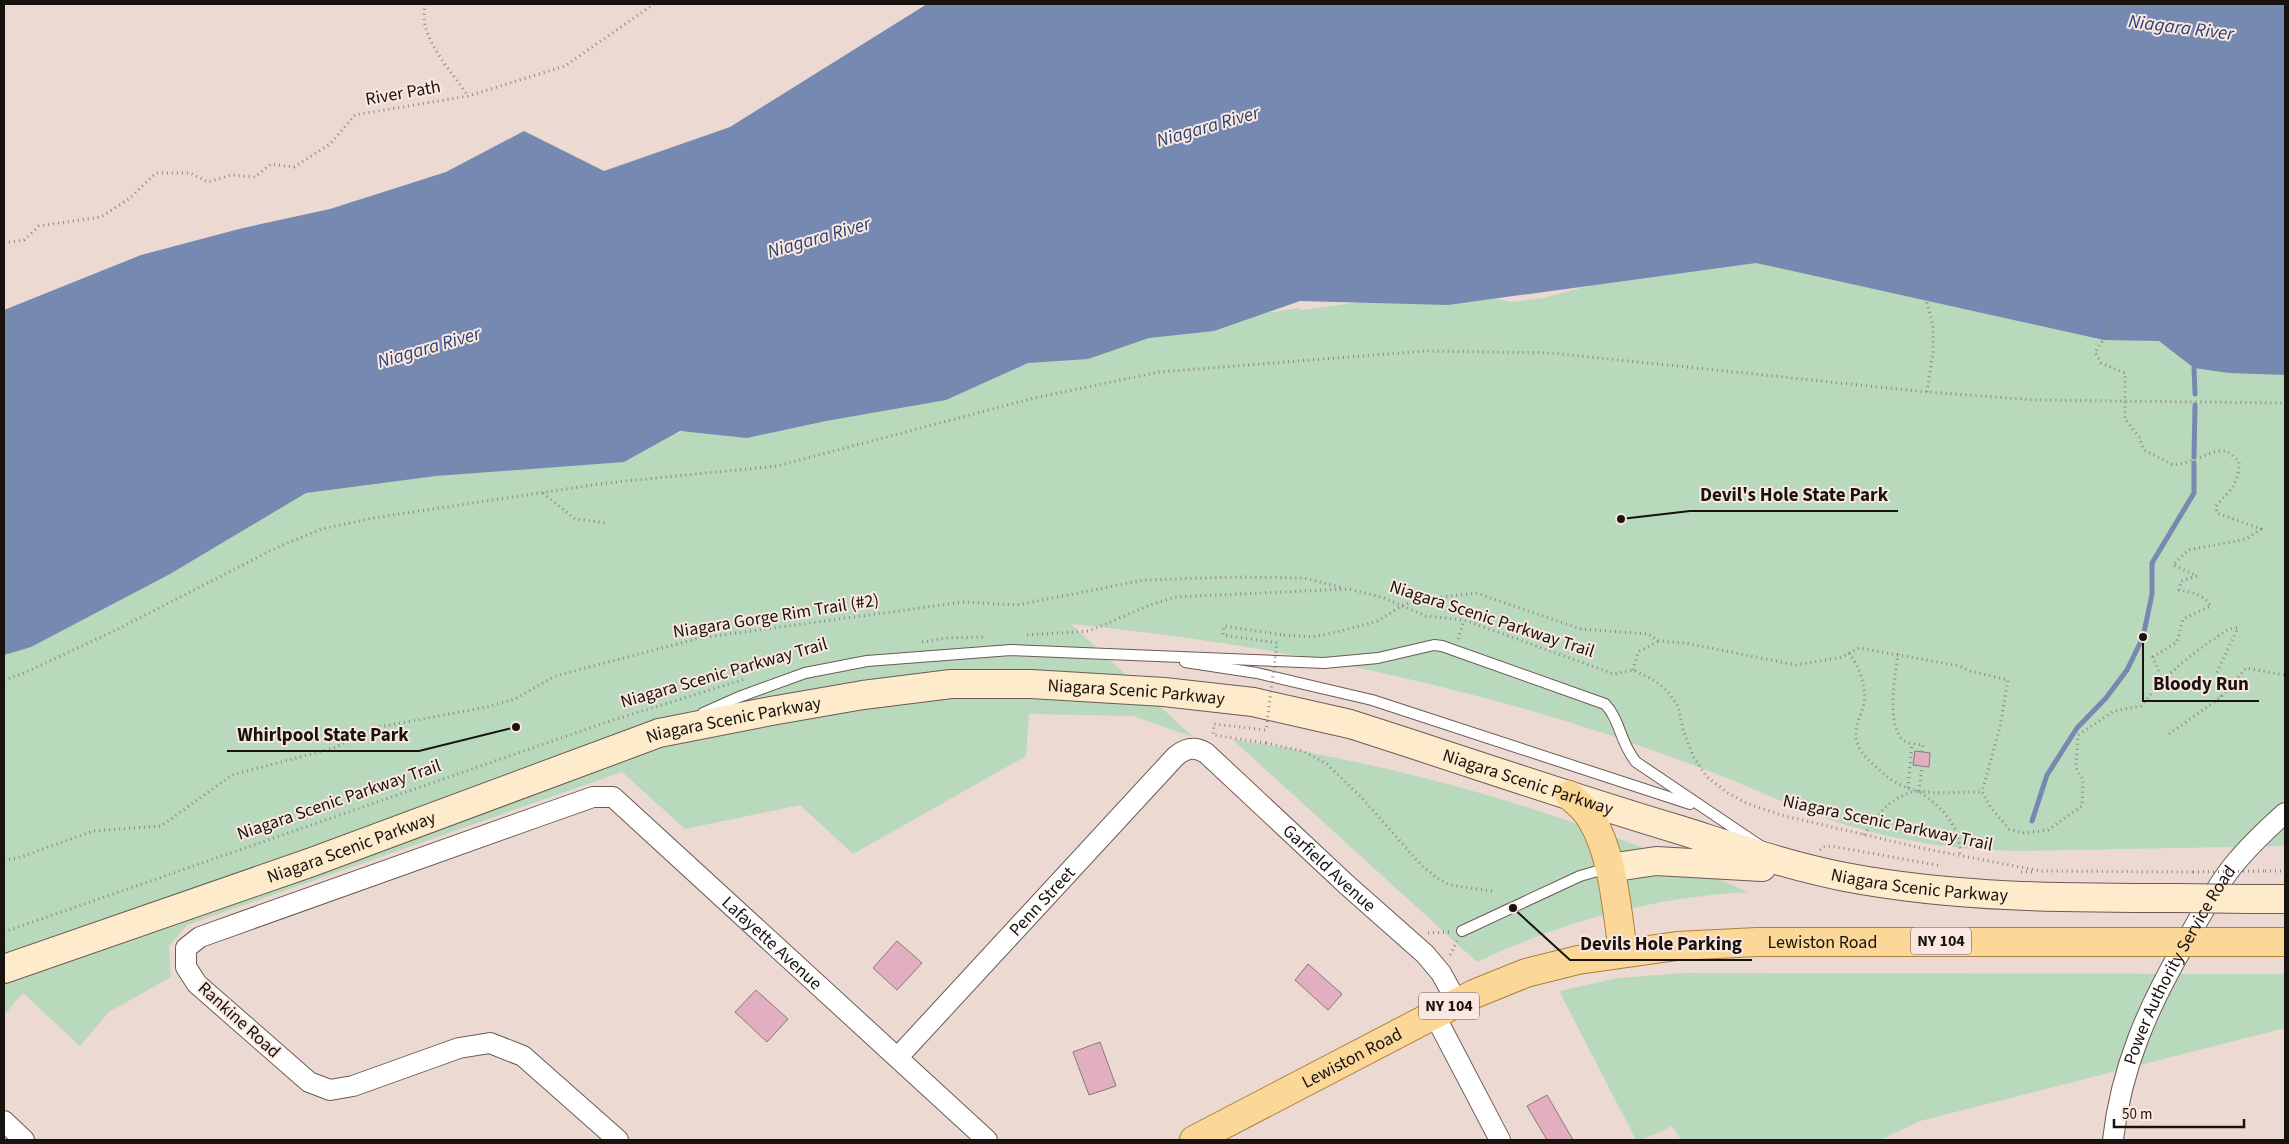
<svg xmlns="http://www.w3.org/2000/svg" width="2289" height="1144" viewBox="0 0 2289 1144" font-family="'Source Sans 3',sans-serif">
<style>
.green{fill:#b8d9bb}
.water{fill:#768ab1}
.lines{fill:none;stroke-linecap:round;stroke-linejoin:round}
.stream{stroke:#768ab1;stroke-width:5}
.building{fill:#e2afc1;stroke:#89777d}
.service-casing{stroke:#6b5b55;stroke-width:12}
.minor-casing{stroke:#6b5b55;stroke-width:22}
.secondary-casing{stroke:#6b5b55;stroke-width:30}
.primary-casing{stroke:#ab813c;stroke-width:30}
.path{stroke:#938680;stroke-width:3;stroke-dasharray:1 4;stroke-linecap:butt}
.service{stroke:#fff;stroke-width:10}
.minor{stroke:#fff;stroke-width:20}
.secondary{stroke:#fdebcc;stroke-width:28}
.primary{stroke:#fbd798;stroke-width:28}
.secondary-bridge-casing{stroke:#6b5b55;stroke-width:30;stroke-linecap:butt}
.primary-bridge-casing{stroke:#ab813c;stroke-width:30;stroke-linecap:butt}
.path-bridge{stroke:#938680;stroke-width:3;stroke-dasharray:1 4;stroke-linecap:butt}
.secondary-bridge{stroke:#fdebcc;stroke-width:28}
.primary-bridge{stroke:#fbd798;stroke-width:28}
.labels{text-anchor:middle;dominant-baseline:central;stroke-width:4;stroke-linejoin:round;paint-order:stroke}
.shield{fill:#fae7df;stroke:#5c534e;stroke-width:1}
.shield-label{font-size:16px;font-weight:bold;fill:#191310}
.street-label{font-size:18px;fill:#191310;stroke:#fae7df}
.water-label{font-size:19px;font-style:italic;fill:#294275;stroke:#fae7df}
.leader{fill:none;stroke:#191310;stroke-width:2}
.callout-dot{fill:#191310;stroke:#fae7df;stroke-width:2}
.callout-label{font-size:19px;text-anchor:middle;font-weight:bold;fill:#191310;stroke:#fae7df;stroke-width:4;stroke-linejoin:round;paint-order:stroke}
</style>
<rect width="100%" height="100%" fill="#ecdad2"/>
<g class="green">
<path d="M1693,258L1817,262L2285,370V846L2018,851C1962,850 1907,843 1853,827C1811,815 1770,796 1729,779C1687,762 1643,747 1600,732C1428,676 1251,642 1071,624L1193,737L1133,716L1029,714L1026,756L853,854L800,805L685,829L622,772L187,925L169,946L171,977L109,1012L80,1046L23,993L4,1015V636L283,495L630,451L704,424L1248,312H1274L1297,308L1303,310L1366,301L1461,293L1513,302L1543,298Z"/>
<path d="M1232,739C1416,768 1578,815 1748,892C1650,898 1566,920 1477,962Z"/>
<polygon points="1684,973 2285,974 2285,1028 1920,1121 1880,1140 1681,1140 1672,1126 1642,1140 1636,1140 1559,991 1618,978"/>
</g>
<polygon class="water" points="927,4 2285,4 2285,375 2229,373 2194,368 2159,341 2104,340 1756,263 1448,305 1300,301 1214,331 1149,338 1088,359 1028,363 946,400 826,421 747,438 680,431 624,462 436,476 306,493 170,574 31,647 4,655 4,310 141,255 243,228 330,209 446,172 524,131 604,171 730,127"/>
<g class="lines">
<g class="stream">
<polyline points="2194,368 2195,394"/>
<polyline points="2194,457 2195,405"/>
<polyline points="2032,821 2047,775 2077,728 2106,698 2127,670 2143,637 2152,594 2152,563 2194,493 2194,463"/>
</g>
</g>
<g class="building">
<polygon points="1915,751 1930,753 1929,767 1913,765"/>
<polygon points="897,941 922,963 897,990 873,968"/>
<polygon points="1308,964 1342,994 1328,1010 1295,980"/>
<polygon points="756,990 788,1019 767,1042 735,1012"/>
<polygon points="1100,1042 1116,1086 1089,1095 1073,1052"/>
<polygon points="1547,1095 1573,1140 1547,1140 1527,1106"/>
</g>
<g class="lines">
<g class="service-casing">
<g id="service">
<polyline points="1185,662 1257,673 1372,700 1690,804"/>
<path d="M703,713L739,697L805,673L867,661L1011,650L1324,663L1378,658L1434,645L1442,646L1605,704C1620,719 1620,743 1636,762L1759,845"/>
<polyline points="1462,931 1580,876 1608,868"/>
</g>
</g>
<g class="minor-casing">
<g id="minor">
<polyline points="1434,1014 1500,1140"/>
<path id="s1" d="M898,1057L1176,756C1186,748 1195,746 1206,753L1347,885L1425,954L1441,973L1457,1002"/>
<polyline points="4,1121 24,1140"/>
<path id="s2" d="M618,1140L523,1056L490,1043L459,1048L353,1086L330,1090L309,1082L197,984L186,967V948L200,937L542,815L593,797H613L987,1140"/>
<path id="s3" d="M2113,1140C2121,1068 2148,1007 2184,945C2199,919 2213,891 2232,867C2248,847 2266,830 2285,813"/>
</g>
</g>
<g class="secondary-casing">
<g id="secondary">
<polyline points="1609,868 1656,861 1762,867"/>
<polyline points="2249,899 2285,899"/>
<path id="s4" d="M4,969L312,862L659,733L771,711L863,695L951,684H1031L1164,692L1253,702L1350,724C1460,759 1569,797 1680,830C1734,847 1789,866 1845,877C1955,898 2066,898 2178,898"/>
</g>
</g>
<g class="primary-casing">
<g id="primary">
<path d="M1569,795C1575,801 1583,807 1588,814C1613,850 1617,910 1623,953"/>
<polyline points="2223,942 2285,942"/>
<path id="s5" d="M1194,1140L1474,994L1526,973L1578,960L1677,946L1757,942H2153"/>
</g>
</g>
<g class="path">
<path d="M426,4C415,34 453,73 468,96"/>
<polyline points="4,243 24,240 39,226 101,217 130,198 156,173 190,173 208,182 231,175 255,177 271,164 294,167 330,144 355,115 468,96 565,66 654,4"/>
<path d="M2107,319L2110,330L2095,352L2101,363L2125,373V419L2139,437L2144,450L2173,465L2184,463L2217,451H2227L2239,461C2239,485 2231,489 2216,506L2217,513L2261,529L2246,539L2188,550L2173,565L2197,576L2181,581L2179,590C2193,593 2203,594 2211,606L2183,619L2177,642L2153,657L2162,679"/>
<polyline points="1927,392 1933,352 1933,325 1927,303 1930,285"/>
<polyline points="543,493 575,519 607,523"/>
<polyline points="1027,635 1089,631 1150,605 1175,597 1349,589 1384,598 1426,616 1464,620 1614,674 1633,670 1654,680 1667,691 1678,706 1683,730 1693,756 1707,777 1728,793 1746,803 1781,815 1921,848 2041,871 2193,872"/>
<path d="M1284,635L1313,637L1341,631L1378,621L1401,606L1417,600L1476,593L1581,629L1648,634L1659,641L1685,643L1796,665L1842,657L1859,648L1960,666L1969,671L2008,680L2000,727L1982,792L1991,808L2009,829L2023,833L2048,830L2082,806L2083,780L2076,768L2078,735L2114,711L2141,706C2164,677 2181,662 2211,641C2221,635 2226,628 2238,628L2216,674L2221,697"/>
<polyline points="1458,639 1464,620"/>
<polyline points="922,642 946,638 983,637"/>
<path d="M1849,653C1860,668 1868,689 1863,708C1860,716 1856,724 1856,733C1855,747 1865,757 1874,765C1882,772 1890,780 1899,784C1924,798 1955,791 1982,792"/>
<path d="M1898,654C1895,675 1887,720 1901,738C1906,744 1916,744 1923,745L1922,752"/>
<polyline points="1633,670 1638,652 1659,641"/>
<polyline points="4,680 22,674 116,630 278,547 322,529 373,518 606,483 777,466 1034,398 1159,372 1425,351 1552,353 1927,392 2035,400 2285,403"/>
<polyline points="2169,734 2221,697 2246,668 2285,675"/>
<polyline points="1266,743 1303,751 1327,764 1362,798 1422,866 1437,878 1450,885 1492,891"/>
<polyline points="1908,788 1912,744"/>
<polyline points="1919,791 1922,767"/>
<path d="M1864,835C1879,813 1891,795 1919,791C1941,807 1961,825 1960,855"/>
<polyline points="1820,850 1823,847 1831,846 1942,866"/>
<polyline points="4,860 18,858 93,831 161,826 232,775 334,748 379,727 487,707 515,699 555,676 700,638 964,602 1017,605 1144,580 1236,577 1304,578 1343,588"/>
<polyline points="2265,871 2285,871"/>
<polyline points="2021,872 2035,872"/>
<polyline points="4,932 607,722 745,679"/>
<polyline points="1428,933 1450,932"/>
<polyline points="1450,955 1457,941"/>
</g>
<use href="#service" class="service"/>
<use href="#minor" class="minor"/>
<use href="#secondary" class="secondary"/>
<use href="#primary" class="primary"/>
<g class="secondary-bridge-casing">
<polyline id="secondary-bridge" points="2178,898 2249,899"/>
</g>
<g class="primary-bridge-casing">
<polyline id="primary-bridge" points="2153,942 2223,942"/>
</g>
<g class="path-bridge">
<polyline points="1266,743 1213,735 1214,724 1266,730 1277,643 1223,635 1224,626 1284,635"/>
<polyline points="2193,872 2265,871"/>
</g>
<use href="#secondary-bridge" class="secondary-bridge"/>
<use href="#primary-bridge" class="primary-bridge"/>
</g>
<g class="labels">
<g class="shield">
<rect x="1911" y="927.5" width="60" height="27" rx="4"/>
<rect x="1419" y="992.5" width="60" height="27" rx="4"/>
</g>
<g class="shield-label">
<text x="1941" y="941">NY 104</text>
<text x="1449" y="1006">NY 104</text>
</g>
<g class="street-label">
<text transform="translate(403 93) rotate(-10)">River Path</text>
<text transform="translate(776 616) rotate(-9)">Niagara Gorge Rim Trail (#2)</text>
<text transform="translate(1492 619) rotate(18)">Niagara Scenic Parkway Trail</text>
<text transform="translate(724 673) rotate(-16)">Niagara Scenic Parkway Trail</text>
<text stroke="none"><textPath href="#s4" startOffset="1178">Niagara Scenic Parkway</textPath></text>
<text stroke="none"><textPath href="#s4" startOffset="772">Niagara Scenic Parkway</textPath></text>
<text stroke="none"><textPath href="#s4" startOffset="1582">Niagara Scenic Parkway</textPath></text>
<text transform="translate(339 800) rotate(-19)">Niagara Scenic Parkway Trail</text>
<text transform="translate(1888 823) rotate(12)">Niagara Scenic Parkway Trail</text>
<text stroke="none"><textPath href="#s4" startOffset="368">Niagara Scenic Parkway</textPath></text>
<text stroke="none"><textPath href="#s1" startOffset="611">Garfield Avenue</textPath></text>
<text stroke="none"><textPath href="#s4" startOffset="1988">Niagara Scenic Parkway</textPath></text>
<text stroke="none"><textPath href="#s1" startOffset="212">Penn Street</textPath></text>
<text stroke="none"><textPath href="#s5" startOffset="671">Lewiston Road</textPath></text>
<text stroke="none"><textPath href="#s2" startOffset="1211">Lafayette Avenue</textPath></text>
<text stroke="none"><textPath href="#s3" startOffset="189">Power Authority Service Road</textPath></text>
<text transform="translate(239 1020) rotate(42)">Rankine Road</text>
<text stroke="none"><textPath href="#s5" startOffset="178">Lewiston Road</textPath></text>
</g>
<g class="water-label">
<text transform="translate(2181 28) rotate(7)">Niagara River</text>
<text transform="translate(1208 127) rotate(-16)">Niagara River</text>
<text transform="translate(819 238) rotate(-16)">Niagara River</text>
<text transform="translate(429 348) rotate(-16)">Niagara River</text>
</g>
</g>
<path class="leader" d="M1621 519L1690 511H1898M2143 637L2143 701H2259M516 727L419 751H227M1513 908L1570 960H1752"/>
<g class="callout-dot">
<circle cx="1621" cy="519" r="5"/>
<circle cx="2143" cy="637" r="5"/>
<circle cx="516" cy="727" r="5"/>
<circle cx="1513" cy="908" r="5"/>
</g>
<g class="callout-label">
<text x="1794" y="501">Devil's Hole State Park</text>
<text x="2201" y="690">Bloody Run</text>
<text x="323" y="741">Whirlpool State Park</text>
<text x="1661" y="950">Devils Hole Parking</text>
</g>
<rect width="2289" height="1144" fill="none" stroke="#191310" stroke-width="10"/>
<path d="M2114 1119v8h130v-8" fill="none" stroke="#191310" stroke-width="2.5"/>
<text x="2122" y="1119" font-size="15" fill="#191310" stroke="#fae7df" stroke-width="4" paint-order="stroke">50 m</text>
</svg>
